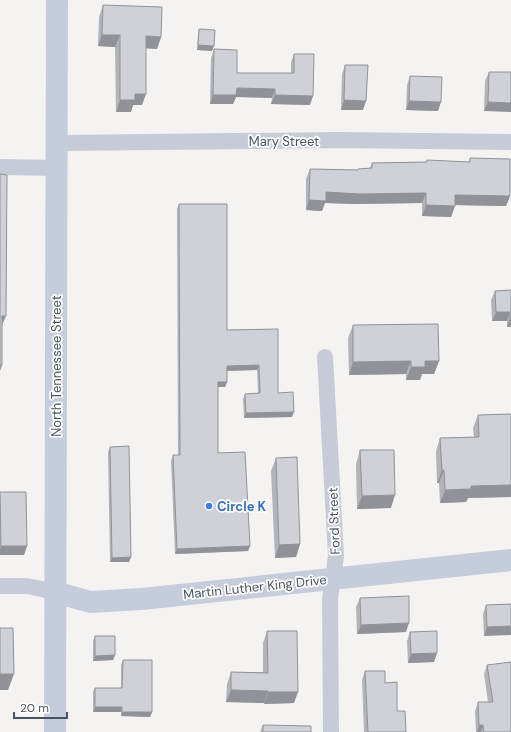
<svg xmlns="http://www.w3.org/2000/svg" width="511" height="732" viewBox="0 0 511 732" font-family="'DM Sans',sans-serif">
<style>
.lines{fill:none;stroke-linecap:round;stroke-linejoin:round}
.street{stroke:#c6ccd7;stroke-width:16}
.secondary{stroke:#c5ccdb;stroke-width:22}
.wall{fill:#b1b4ba}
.shaded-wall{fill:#909297}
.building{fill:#ced1d8;stroke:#909297}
.shop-dot{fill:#3f7fe0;stroke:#fff;stroke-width:1.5}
.labels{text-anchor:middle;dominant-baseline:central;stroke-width:3.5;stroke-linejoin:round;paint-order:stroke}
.street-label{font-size:13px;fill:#495261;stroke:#fff}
.shop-label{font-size:13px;font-weight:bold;fill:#366cbe;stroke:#fff;text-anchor:start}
</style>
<rect width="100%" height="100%" fill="#f5f3f2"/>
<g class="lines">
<g class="street">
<polyline points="57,143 338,140 511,142"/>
<polyline points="0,167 57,168"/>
<polyline points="325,357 336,556 330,599 331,732"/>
<polyline points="0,586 27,586 55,592"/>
</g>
<g class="secondary">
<polyline points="55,592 90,602 142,599 511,560"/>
<polyline points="55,732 57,0"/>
</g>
</g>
<g class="wall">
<polygon points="103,5 161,37 157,49 146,48 142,105 133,105 131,112 116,112 115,47 98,46 99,17"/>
<polygon points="199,29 212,51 197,50 198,34"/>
<polygon points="214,49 237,73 291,73 291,62 294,54 310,105 271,104 272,98 236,97 233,104 210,104 211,58"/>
<polygon points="345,65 363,110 341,110 342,74"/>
<polygon points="489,72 511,72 484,111 485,81"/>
<polygon points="410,76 438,111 406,110 407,85"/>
<polygon points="470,158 510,196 506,206 455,205 451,217 422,216 422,203 355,204 325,203 322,211 306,210 306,179 310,169 358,170 358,169 370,168 372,163 426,162 427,160 469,162"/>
<polygon points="179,204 227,330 278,329 278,393 292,417 244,418 243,399 245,394 258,393 257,370 227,371 227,382 225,387 218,387 218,453 250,546 248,551 175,554 171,461 173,455 178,455 177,209"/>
<polygon points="511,290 511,327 507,327 507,321 492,321 491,300 495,291"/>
<polygon points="353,325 439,361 434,374 422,374 420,380 406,380 406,374 349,375 348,338"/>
<polygon points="511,414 511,497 468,498 466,502 440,503 439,483 437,483 436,451 440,438 474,437 473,428 478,415"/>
<polygon points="110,447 131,557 129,562 110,562 108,452"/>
<polygon points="360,450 391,508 357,509 356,464"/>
<polygon points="276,458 300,544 296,557 275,558 271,471"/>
<polygon points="0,492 27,546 24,555 0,555"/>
<polygon points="360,598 406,632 357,634 356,607"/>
<polygon points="511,604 484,636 483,614 486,605"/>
<polygon points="267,631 294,703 264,704 264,703 226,702 227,684 231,672 263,672 263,643"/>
<polygon points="410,632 434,662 408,663 407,641"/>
<polygon points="95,636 115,655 113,660 93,661 93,641"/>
<polygon points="123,660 152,712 150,717 121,716 121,712 93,712 93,692 95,688 121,688 121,665"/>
<polygon points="487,665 511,732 476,732 475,711 478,702 488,702 484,674"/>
<polygon points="365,671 385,683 406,732 364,732 362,680"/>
<polygon points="263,725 311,732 260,732"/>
</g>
<g class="shaded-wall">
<polygon points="102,35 120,35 115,47 98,46"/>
<polygon points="146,36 161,37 157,49 141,48"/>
<polygon points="198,45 214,46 212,51 197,50"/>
<polygon points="237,88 275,89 272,98 236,97 233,104 210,104 213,95"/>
<polygon points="135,94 146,94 142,105 133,105 131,112 116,112 120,100"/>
<polygon points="275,95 313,96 310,105 271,104"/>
<polygon points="344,100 366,101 363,110 341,110"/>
<polygon points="409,101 441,102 438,111 406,110"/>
<polygon points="488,102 511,103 511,112 484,111"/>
<polygon points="326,192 426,193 422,203 355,204 325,203 322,211 306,210 309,200"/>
<polygon points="455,195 510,196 506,206 452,205"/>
<polygon points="426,205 455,206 451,217 422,216"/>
<polygon points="496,312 510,312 507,321 492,321"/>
<polygon points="2,316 6,316 0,330"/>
<polygon points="510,318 511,318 511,327 507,327"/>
<polygon points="411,361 406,374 349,375 353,362"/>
<polygon points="425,361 439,361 434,374 422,374 420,380 406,380 411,367"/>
<polygon points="0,365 2,365 0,371"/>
<polygon points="259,365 257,370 225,371 227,366"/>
<polygon points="218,382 227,382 225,387 216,387"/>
<polygon points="294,412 292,417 244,418 246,413"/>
<polygon points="442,470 444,470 439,483 437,483"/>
<polygon points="511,485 511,497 468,498 466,502 440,503 445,490 471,486"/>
<polygon points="395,495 391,508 357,509 362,496"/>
<polygon points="300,544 296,557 275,558 279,545"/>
<polygon points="1,546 27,546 24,555 0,555 0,550"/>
<polygon points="250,546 248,551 175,554 177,549"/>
<polygon points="131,557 129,562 110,562 112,558"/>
<polygon points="409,623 406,632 357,634 361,625"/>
<polygon points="511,626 511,635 484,636 487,627"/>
<polygon points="437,653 434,662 408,663 411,654"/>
<polygon points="115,655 113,660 93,661 95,656"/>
<polygon points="0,674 14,674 8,690 0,690"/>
<polygon points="231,690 268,691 264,703 226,702"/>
<polygon points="268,692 298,692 294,703 264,704"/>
<polygon points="95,707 122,707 121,712 93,712"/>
<polygon points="122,712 152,712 150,717 121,716"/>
<polygon points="479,725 483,725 481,732 477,732"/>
</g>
<g class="building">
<polygon points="103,5 162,7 161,37 146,36 146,94 135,94 135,100 120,100 120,35 102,35"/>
<polygon points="199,29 215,30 214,46 198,45"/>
<polygon points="214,49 237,50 237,73 294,73 294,54 314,54 313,96 275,95 275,89 237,88 236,95 213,95"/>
<polygon points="345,65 368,65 366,101 344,100"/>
<polygon points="489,72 511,72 511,103 488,102"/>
<polygon points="410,76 442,77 441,102 409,101"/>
<polygon points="470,158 510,159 510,196 455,195 455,206 426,205 426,193 359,194 326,192 326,201 309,200 310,169 358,170 358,169 372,168 372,163 427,162 427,160 470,162"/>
<polygon points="0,174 7,175 6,316 2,316 2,365 0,365"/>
<polygon points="179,204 227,204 227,330 278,329 278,393 293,392 294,412 246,413 245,394 260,393 259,365 227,366 227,382 218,382 218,453 245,452 250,546 177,549 173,455 180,455"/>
<polygon points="511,290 511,318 510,318 510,312 496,312 495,291"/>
<polygon points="438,324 439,361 425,361 425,367 411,367 411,361 353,362 353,325"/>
<polygon points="511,414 511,485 471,486 471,489 445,490 444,470 442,470 440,438 479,437 478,415"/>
<polygon points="129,446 131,557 112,558 110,447"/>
<polygon points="360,450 394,450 395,495 362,496"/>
<polygon points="297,457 300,544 279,545 276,458"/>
<polygon points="0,492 26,492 27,546 1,546"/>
<polygon points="409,596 409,623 361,625 360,598"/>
<polygon points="511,604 511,626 487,627 486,605"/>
<polygon points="0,628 13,628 14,674 0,674"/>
<polygon points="267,631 297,631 298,692 268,692 268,691 231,690 231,672 268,673"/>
<polygon points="437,631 437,653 411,654 410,632"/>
<polygon points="95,636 115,636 115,655 95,656"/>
<polygon points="123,660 152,660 152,712 122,712 122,707 95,707 95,688 122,688"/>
<polygon points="511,662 511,732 484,732 483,725 479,725 478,702 493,702 487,665"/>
<polygon points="365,671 385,671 385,683 397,682 397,711 405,711 406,732 368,732"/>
<polygon points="263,725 311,726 311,732 263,732"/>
</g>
<circle class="shop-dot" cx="209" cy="506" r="4"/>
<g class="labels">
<g class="street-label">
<text x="284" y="141">Mary Street</text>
<text transform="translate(56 366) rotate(-90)">North Tennessee Street</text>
<text transform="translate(334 521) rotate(-92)">Ford Street</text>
<text transform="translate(255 587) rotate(-6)">Martin Luther King Drive</text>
</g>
<g class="shop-label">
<text x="217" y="506">Circle K</text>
</g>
</g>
<path d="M14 712v6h53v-6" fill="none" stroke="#495261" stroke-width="2"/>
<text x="20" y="712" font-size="12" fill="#495261" stroke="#ffffff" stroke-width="3" paint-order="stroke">20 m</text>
</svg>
